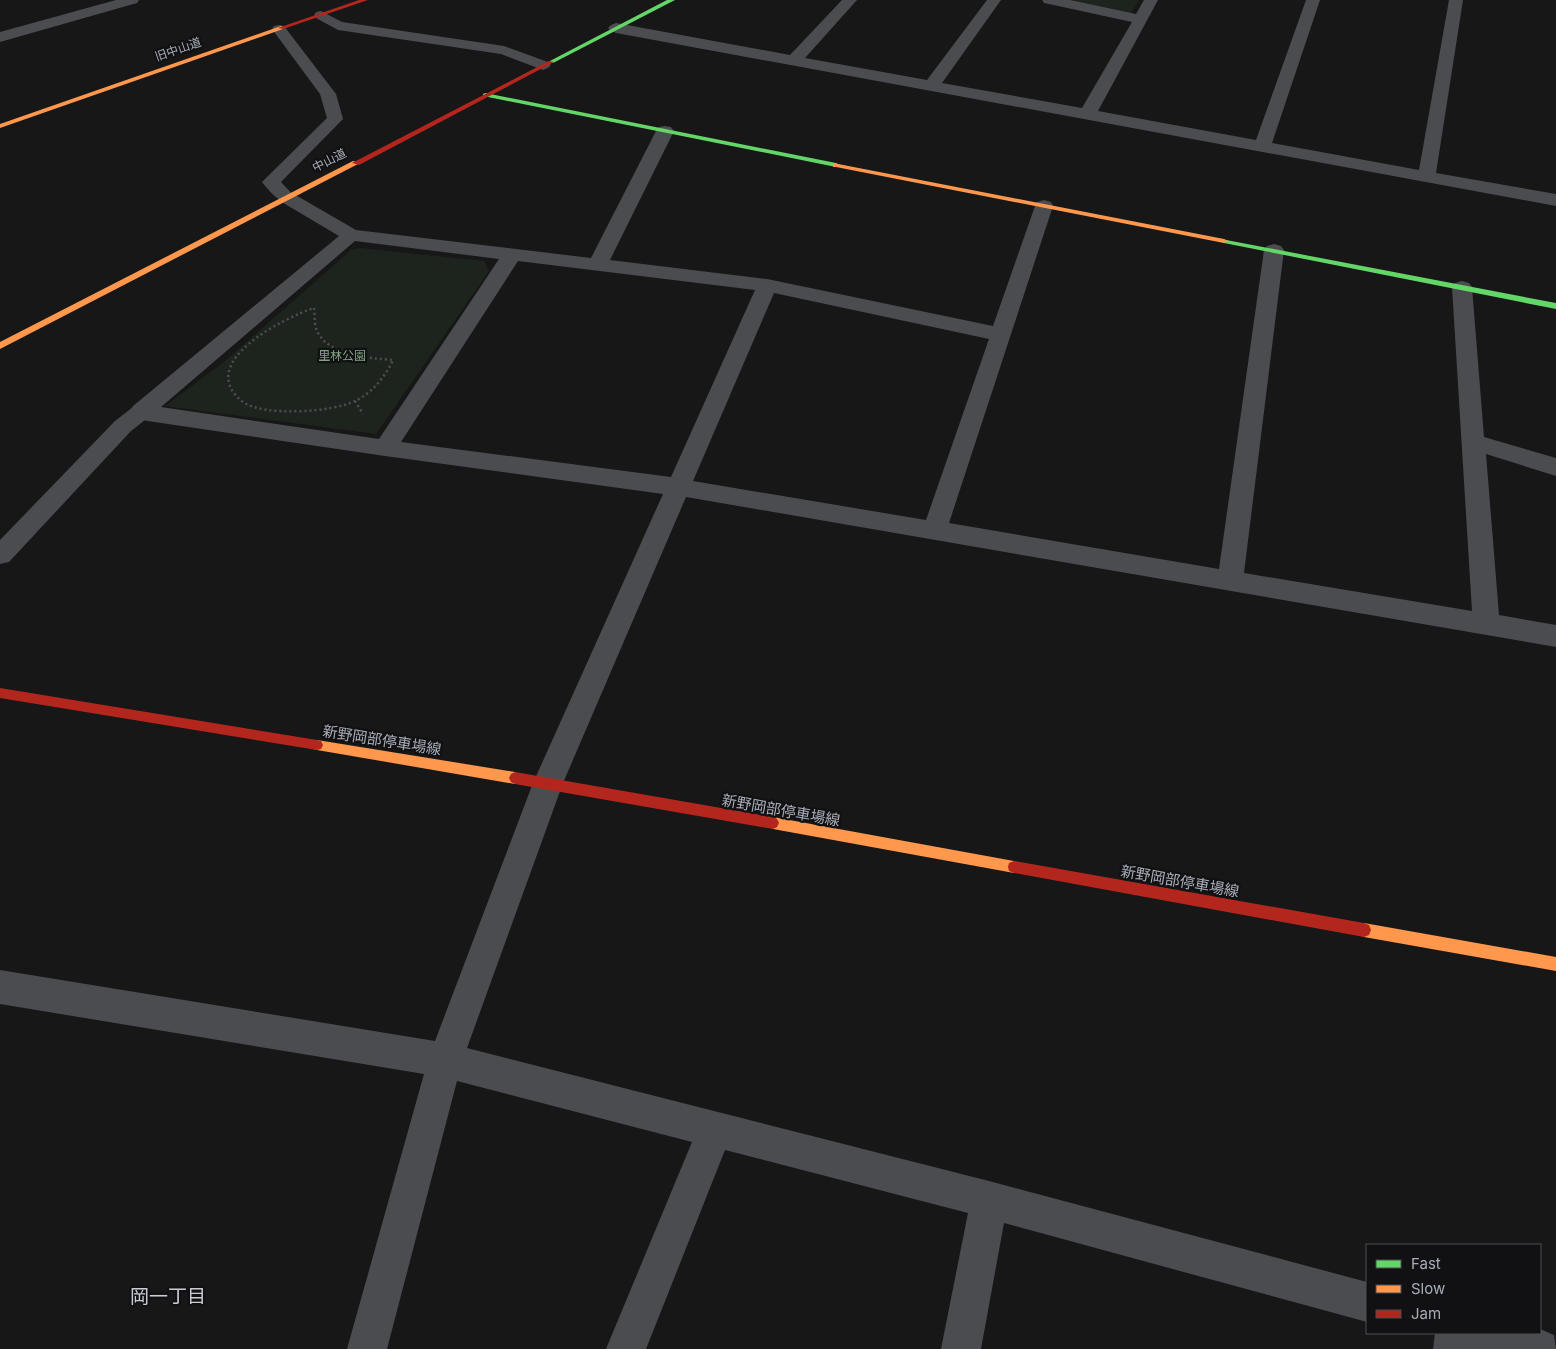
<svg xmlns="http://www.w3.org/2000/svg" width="1556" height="1349" viewBox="0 0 1556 1349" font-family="Inter,'Noto Sans JP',sans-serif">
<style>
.green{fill:#1d241e}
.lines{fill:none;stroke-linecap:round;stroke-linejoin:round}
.path{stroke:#4d4e52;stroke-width:2.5;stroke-dasharray:2 3;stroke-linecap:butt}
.lane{fill:#4b4c50;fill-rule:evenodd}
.street{fill:#4b4c50;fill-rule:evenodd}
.fast{fill:#63d668;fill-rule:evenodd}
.slow{fill:#ff974d;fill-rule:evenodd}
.jam{fill:#b3261e;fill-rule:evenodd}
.labels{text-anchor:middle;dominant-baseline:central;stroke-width:4.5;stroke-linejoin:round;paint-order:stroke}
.far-street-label{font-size:12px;fill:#a8adb8;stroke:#111113}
.far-park-label{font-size:12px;fill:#7fa381;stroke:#111113}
.street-label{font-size:15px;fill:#a8adb8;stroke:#111113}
.near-neighbourhood-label{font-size:19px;fill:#c9ccd4;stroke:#111113}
</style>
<rect width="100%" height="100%" fill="#171717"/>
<g class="green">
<polygon points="1061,0 1139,0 1131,13 1126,14"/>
<polygon points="361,248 484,261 489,271 376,434 165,406 225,361 351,250"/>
</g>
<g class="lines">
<g class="path">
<path d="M314,308C315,314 314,322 316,328C325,356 369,358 393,360C385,377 372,393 355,401C333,412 264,417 243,402C193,363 284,318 314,308Z"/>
<polyline points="355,401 363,414"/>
</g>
<g class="lane">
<polygon points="321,11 342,22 504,46 548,62 551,65 548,68 543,70 501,54 338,30 316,18 314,15 316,12"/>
<path d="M279,25L284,26L336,94L343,119L281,182L295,197L292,201C279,204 270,192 262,182L327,118L320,94L272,29L274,26Z"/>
<polygon points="141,405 149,407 152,412 149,417 131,431 9,562 0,564 0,540 115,421 133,407"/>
</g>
<g class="street">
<polygon points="116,0 139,0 137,3 0,42 0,32"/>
<polygon points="842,0 857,0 805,58 927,80 987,0 1001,0 942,83 1082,108 1132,22 1049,4 1044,3 1042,0 1070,0 1136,14 1144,0 1158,0 1098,111 1256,140 1306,0 1320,0 1272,143 1419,170 1449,0 1463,0 1436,173 1556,194 1556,206 616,33 611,31 608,28 611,25 616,23 790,55"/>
<path d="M665,126L671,127L674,131L610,260L767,279L993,326L1035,206L1037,202L1044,200L1051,202L1053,206L949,523L1219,569L1264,250L1267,246L1274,244L1281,246L1284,250L1244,573L1472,611L1452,287L1455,283L1462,281L1469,283L1472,287L1484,437L1556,458V476L1486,454L1499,615L1556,625V647L686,497L563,783L467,1048L989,1181L1367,1282V1322L1004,1223L981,1349H941L968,1213L725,1150L646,1349H606L692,1142L457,1081L387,1349H347L424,1074L0,1004V970L435,1041L533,783L663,494L385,456L141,420L133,418L130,412L133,406L339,236L280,201L277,197L280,193L286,192L292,193L356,230L591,258L656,131L659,127ZM355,241L499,259L379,439L161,407ZM518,261L755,290L671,477L401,442ZM774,293L989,339L926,520L693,481Z"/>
<polygon points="1540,1329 1554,1335 1556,1349 1433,1349 1435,1333 1540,1333"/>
</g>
<g class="fast">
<polygon points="667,0 675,0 553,63 548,62"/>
<polygon points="485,93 836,163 840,165 836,167 483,96 483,94"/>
<polygon points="1221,239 1556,303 1556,309 1224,243 1220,241"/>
</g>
<g class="slow">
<polygon points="281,26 283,27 283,29 0,128 0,124"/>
<polygon points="353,161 360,163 0,349 0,342"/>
<polygon points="833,163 1224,239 1228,241 1224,243 836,167 833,167"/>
<polygon points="317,740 515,772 519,774 521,778 519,782 515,784 317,750 313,749 311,745 313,741"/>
<polygon points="773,817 1014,861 1019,863 1020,867 1019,871 1014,873 773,829 769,827 767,823 769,819"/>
<polygon points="1364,923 1556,957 1556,971 1364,937 1359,935 1357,930 1359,925"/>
</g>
<g class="jam">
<polygon points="359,0 368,0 283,29 278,28"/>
<polygon points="549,61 554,62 359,165 352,163"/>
<polygon points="0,688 317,740 321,741 323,745 321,749 317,750 0,698"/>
<polygon points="515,772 773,817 777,819 779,823 777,827 773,829 515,784 511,782 509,778 511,774"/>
<polygon points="1014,861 1364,923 1369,925 1371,930 1369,935 1364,937 1014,873 1009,871 1008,867 1009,863"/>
</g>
</g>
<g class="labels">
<g class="far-street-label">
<text transform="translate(178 49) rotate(-19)">旧中山道</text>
<text transform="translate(329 160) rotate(-27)">中山道</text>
</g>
<g class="far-park-label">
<text x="342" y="355">里林公園</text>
</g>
<g class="street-label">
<text transform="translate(382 740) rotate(9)">新野岡部停車場線</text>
<text transform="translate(781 810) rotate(10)">新野岡部停車場線</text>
<text transform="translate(1180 881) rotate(10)">新野岡部停車場線</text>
</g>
<g class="near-neighbourhood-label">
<text x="168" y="1296">岡一丁目</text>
</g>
</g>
<rect x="1366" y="1244" width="175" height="90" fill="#111113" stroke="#4d4f55"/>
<rect x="1376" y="1260" width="25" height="8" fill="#63d668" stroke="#4d4f55"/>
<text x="1411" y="1269" font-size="15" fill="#a8adb8">Fast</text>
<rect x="1376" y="1285" width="25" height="8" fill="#ff974d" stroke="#4d4f55"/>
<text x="1411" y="1294" font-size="15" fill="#a8adb8">Slow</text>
<rect x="1376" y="1310" width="25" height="8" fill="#b3261e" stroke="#4d4f55"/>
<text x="1411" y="1319" font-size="15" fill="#a8adb8">Jam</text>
</svg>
